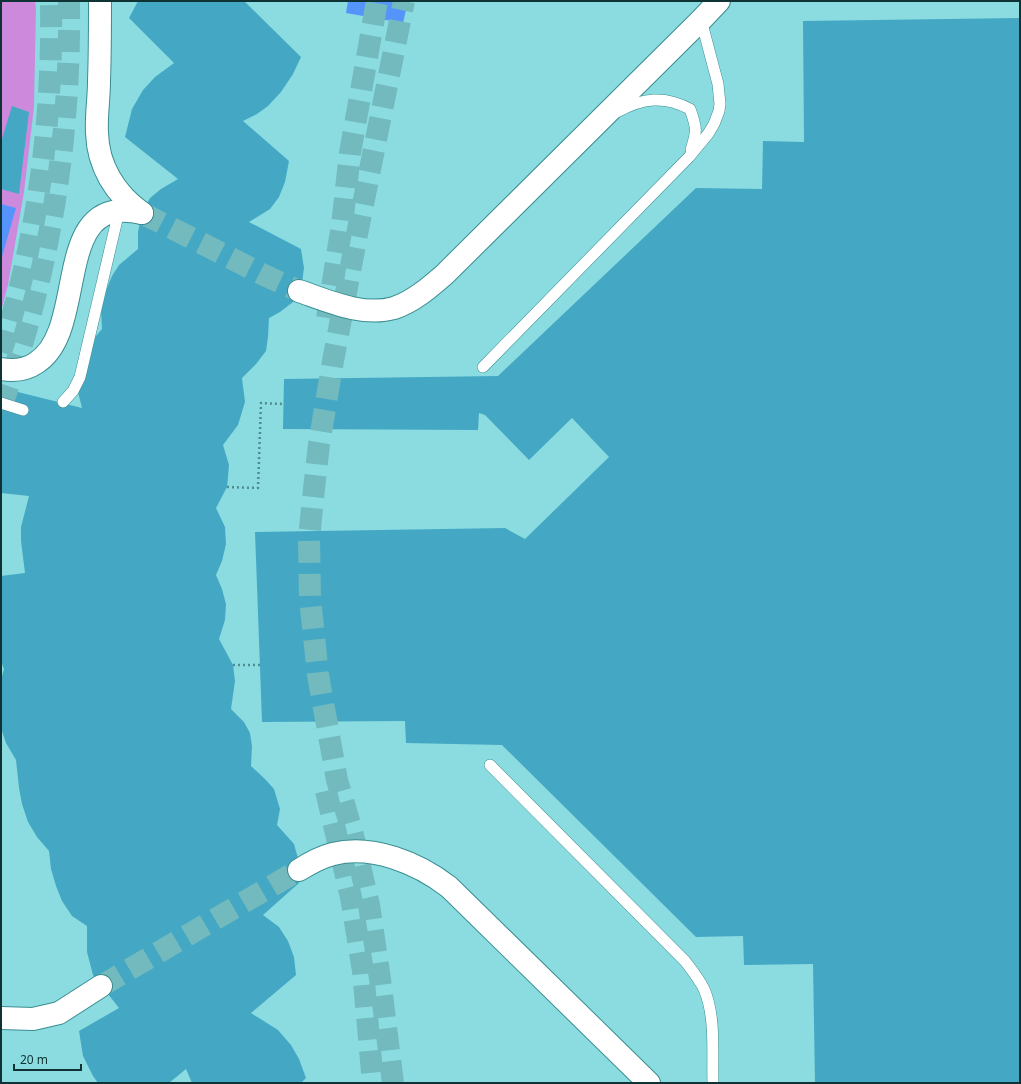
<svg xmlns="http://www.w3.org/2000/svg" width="1021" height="1084" viewBox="0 0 1021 1084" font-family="'Noto Sans',sans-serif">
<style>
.green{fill:#cd8add}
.water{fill:#5594fb}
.building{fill:#44a8c4}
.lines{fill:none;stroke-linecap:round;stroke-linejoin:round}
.secondary-tunnel{stroke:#72babe;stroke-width:22;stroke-dasharray:22 11;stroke-linecap:butt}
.primary-tunnel{stroke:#72babe;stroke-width:22;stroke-dasharray:22 11;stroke-linecap:butt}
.motorway-tunnel{stroke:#72babe;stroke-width:22;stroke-dasharray:22 11;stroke-linecap:butt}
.service-casing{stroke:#398d91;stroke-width:12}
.secondary-casing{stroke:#398d91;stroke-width:24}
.path{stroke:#508b8f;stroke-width:2.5;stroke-dasharray:2 3;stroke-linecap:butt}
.service{stroke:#fff;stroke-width:11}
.secondary{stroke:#fff;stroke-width:22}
</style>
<rect width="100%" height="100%" fill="#8bdce0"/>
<polygon class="green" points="1,1 35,1 36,8 34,107 24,192 8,285 1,311"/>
<g class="water">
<polygon points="348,1 408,1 403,23 346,13"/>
<polygon points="1,204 16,208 1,260"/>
</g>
<g class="building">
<polygon points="138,1 244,1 301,57 293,74 281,92 268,106 257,114 243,121 289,161 285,182 279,197 270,209 249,222 301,249 304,268 302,283 293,302 280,312 269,318 268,337 266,351 256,364 242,378 245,402 238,425 223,445 229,465 228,477 227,487 216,508 225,527 226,544 222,561 216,575 222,589 226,604 225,620 219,639 233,665 235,681 231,709 244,722 250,733 252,746 251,766 265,779 274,789 280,809 277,825 294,844 299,862 299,883 263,915 279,927 288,941 294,957 296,975 251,1013 278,1030 291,1045 299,1059 306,1078 301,1083 192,1083 186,1069 169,1083 98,1083 93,1076 83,1056 79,1031 119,1008 93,975 87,952 87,926 72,916 62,901 56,886 51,869 49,851 37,837 28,822 22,804 19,788 16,760 6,743 1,728 1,680 4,669 1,661 1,576 25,573 21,541 21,527 29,496 1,493 1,412 14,391 82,408 75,380 84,350 102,329 101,310 105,293 112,276 119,265 138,249 138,232 142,213 150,198 161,189 178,179 125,137 132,109 143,90 155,77 174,63 129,18"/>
<polygon points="1020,18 1020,1083 815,1083 813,964 744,965 743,936 696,937 502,745 406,743 405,721 262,722 255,532 505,528 525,539 609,457 572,418 529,460 485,415 479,413 478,430 283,429 284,379 498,376 696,188 762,189 763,141 804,142 803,21"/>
<polygon points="12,106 29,112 19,194 1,189 1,142"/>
</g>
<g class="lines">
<g class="secondary-tunnel">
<polyline points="142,213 264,275 299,291"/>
<polyline points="101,986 299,870"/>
</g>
<g class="primary-tunnel">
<path d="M1,352C38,239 53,120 51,1"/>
<path d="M1,407C49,277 71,140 69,1"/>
</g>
<g class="motorway-tunnel">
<polyline points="327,318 342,225 350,153 377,1"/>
<polyline points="326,791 351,897 363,971 373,1083"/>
<polyline points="393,1083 380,979 369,905 352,831 337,780 318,675 310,598 309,539 313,498 319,444 333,361 359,224 404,1"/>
</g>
<g class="service-casing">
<g id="service">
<path d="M617,112C642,98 664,95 690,109C697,128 697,131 691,150"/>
<polyline points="483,367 689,157 708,134 714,124 719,111 720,104 718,84 701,20"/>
<polyline points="63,402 73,391 80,377 119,211"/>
<polyline points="1,403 23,410"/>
<path d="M490,765L685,961C691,969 699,979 704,989C716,1017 712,1052 713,1083"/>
</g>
</g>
<g class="secondary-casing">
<g id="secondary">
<path d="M100,1C100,28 100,54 99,81C99,98 96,116 97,133C98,166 115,194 142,213"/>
<path d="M299,291C328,301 363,317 394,308C413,302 430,287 445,274L701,20L719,1"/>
<path d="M1,369C13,371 26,370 36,363C90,330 49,191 142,213"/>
<path d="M299,870C310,863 321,857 333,854C372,844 418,863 449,887L649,1083"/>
<polyline points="1,1018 33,1019 59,1013 101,986"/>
</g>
</g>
<g class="path">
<polyline points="227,487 258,488 261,403 283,404"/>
<polyline points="233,665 260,665"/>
</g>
<use href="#service" class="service"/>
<use href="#secondary" class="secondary"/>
</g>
<rect width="1021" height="1084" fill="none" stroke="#0f3234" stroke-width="4"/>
<path d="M14 1064v6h67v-6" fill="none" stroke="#0f3234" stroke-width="2"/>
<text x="20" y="1064" font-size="12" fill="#0f3234" stroke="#8bdce0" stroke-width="3" paint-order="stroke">20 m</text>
</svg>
